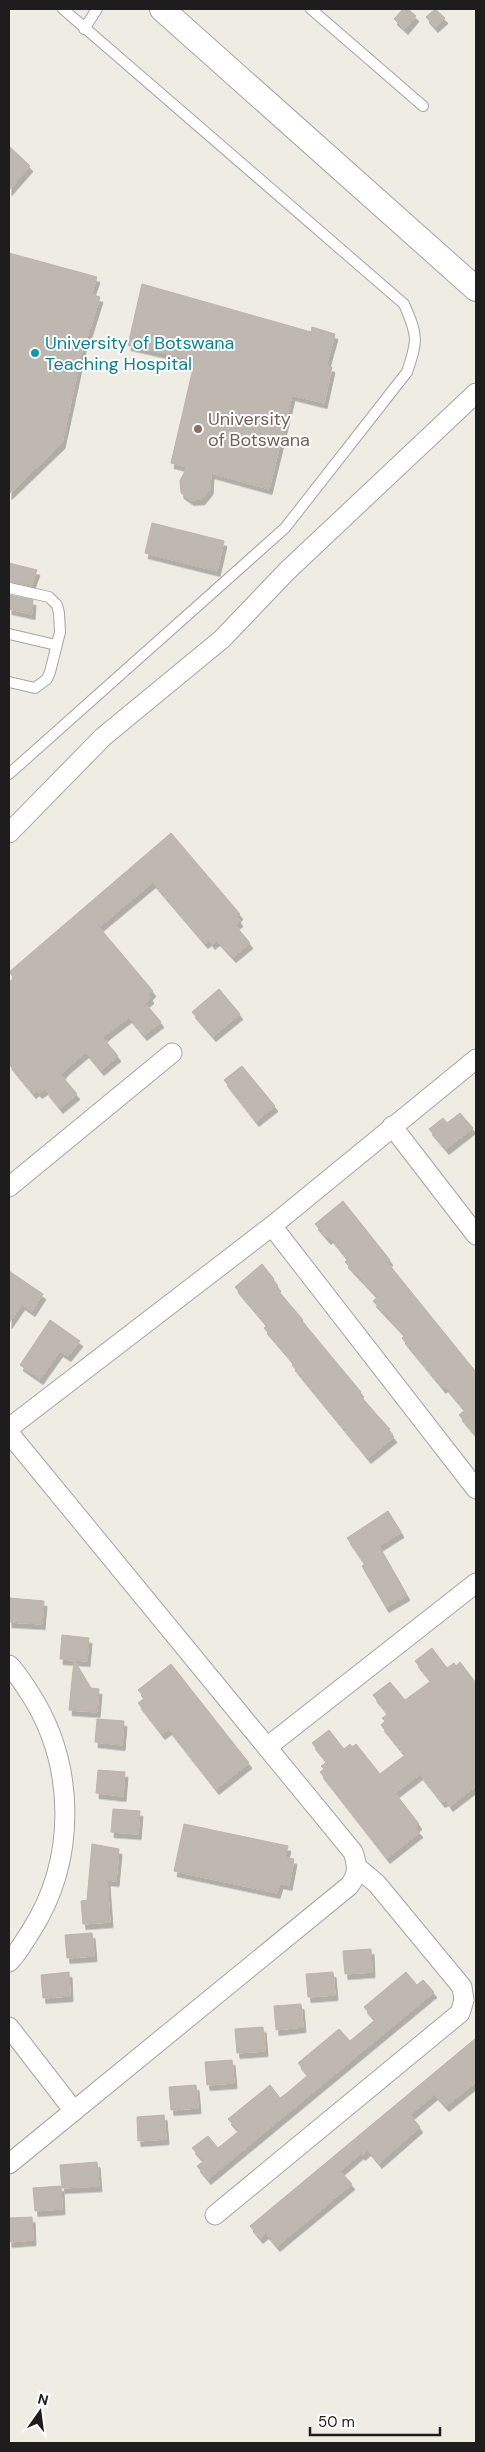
<svg xmlns="http://www.w3.org/2000/svg" width="485" height="2452" viewBox="0 0 485 2452" font-family="'DM Sans',sans-serif">
<style>
.building{fill:#beb8b0;stroke:#bfb4a6;filter:url(#shadow)}
.lines{fill:none;stroke-linecap:round;stroke-linejoin:round}
.service-casing{stroke:#a4a4a4;stroke-width:12}
.minor-casing{stroke:#a4a4a4;stroke-width:21}
.tertiary-casing{stroke:#a4a4a4;stroke-width:26}
.service{stroke:#fff;stroke-width:10}
.minor{stroke:#fff;stroke-width:19}
.tertiary{stroke:#fff;stroke-width:24}
.culture-dot{fill:#0f9aa8;stroke:#fff;stroke-width:2}
.education-dot{fill:#8d6e63;stroke:#fff;stroke-width:2}
.labels{text-anchor:middle;dominant-baseline:central;stroke-width:4;stroke-linejoin:round;paint-order:stroke}
.culture-label{font-size:18px;fill:#0d838f;stroke:#fff;text-anchor:start}
.education-label{font-size:18px;fill:#785e54;stroke:#fff;text-anchor:start}
</style>
<defs>
<filter id="shadow"><feDropShadow dx="3" dy="5.5" stdDeviation="0" flood-color="#0004"/></filter>
</defs>
<rect width="100%" height="100%" fill="#eeece3"/>
<g class="building">
<polygon points="403,9 408,9 416,16 405,29 394,19"/>
<polygon points="435,9 445,18 435,27 426,17"/>
<polygon points="9,146 30,166 9,190"/>
<polygon points="9,253 97,277 91,294 100,297 87,338 85,337 62,443 9,494"/>
<polygon points="142,284 311,332 312,327 335,334 326,366 332,367 324,403 292,395 269,489 211,473 210,489 202,499 191,500 181,493 180,481 187,467 171,463 195,360 128,345"/>
<polygon points="152,523 224,541 217,571 145,553"/>
<polygon points="9,563 37,570 31,586 9,581"/>
<polygon points="9,595 33,600 32,614 9,609"/>
<polygon points="171,833 240,914 237,917 240,921 235,925 250,943 233,957 217,940 212,944 209,940 205,943 153,882 99,927 153,991 149,995 151,998 145,1003 161,1022 144,1035 129,1017 108,1033 103,1038 118,1056 101,1070 86,1052 66,1069 61,1075 77,1094 60,1108 45,1089 39,1093 37,1090 33,1093 9,1064 9,982 14,978 9,972"/>
<polygon points="219,989 240,1014 213,1036 192,1012"/>
<polygon points="242,1066 275,1106 256,1121 224,1080"/>
<polygon points="460,1113 473,1128 446,1149 429,1129 443,1118 447,1123"/>
<polygon points="343,1201 390,1260 387,1262 476,1372 476,1435 459,1415 465,1410 445,1386 443,1388 402,1338 405,1335 373,1301 378,1297 345,1262 348,1259 330,1237 328,1239 315,1224"/>
<polygon points="262,1264 274,1279 273,1280 278,1286 276,1288 303,1320 302,1321 361,1392 359,1394 377,1415 390,1429 389,1431 394,1437 368,1458 292,1365 294,1363 264,1328 267,1325 235,1287"/>
<polygon points="9,1271 43,1294 32,1311 22,1304 9,1323"/>
<polygon points="50,1320 80,1341 68,1356 60,1351 40,1379 20,1365"/>
<polygon points="388,1511 401,1532 379,1546 407,1595 386,1607 362,1566 365,1564 347,1538"/>
<polygon points="9,1598 44,1601 42,1624 9,1622"/>
<polygon points="62,1635 89,1638 87,1661 74,1660 91,1688 99,1689 97,1712 69,1710 74,1660 60,1659"/>
<polygon points="432,1648 447,1668 454,1663 456,1666 460,1662 476,1683 476,1786 450,1806 446,1800 442,1802 420,1774 395,1793 419,1824 415,1827 420,1832 387,1858 320,1772 324,1769 321,1766 327,1762 312,1743 329,1730 344,1749 350,1744 352,1747 356,1744 380,1774 405,1755 381,1725 385,1721 382,1718 388,1714 373,1695 390,1682 405,1700 431,1681 415,1661"/>
<polygon points="171,1664 249,1763 216,1789 169,1729 162,1734 138,1703 145,1698 138,1690"/>
<polygon points="97,1719 124,1721 122,1745 95,1742"/>
<polygon points="98,1770 125,1772 123,1796 96,1793"/>
<polygon points="113,1809 140,1811 138,1834 111,1832"/>
<polygon points="184,1824 288,1846 285,1857 294,1859 289,1885 280,1883 277,1893 174,1871"/>
<polygon points="92,1844 119,1849 116,1881 107,1880 110,1922 83,1924 81,1901 87,1900"/>
<polygon points="92,1933 94,1956 67,1958 65,1935"/>
<polygon points="371,1949 372,1972 345,1974 343,1951"/>
<polygon points="69,1972 70,1996 43,1998 41,1975"/>
<polygon points="333,1972 335,1995 308,1997 306,1974"/>
<polygon points="406,1972 417,1985 423,1980 434,1992 208,2179 197,2166 204,2161 192,2148 208,2136 218,2148 239,2131 228,2119 270,2085 280,2098 287,2093 308,2075 298,2063 339,2029 350,2041 375,2020 364,2007"/>
<polygon points="301,2004 303,2027 276,2030 274,2006"/>
<polygon points="263,2027 265,2051 237,2053 235,2029"/>
<polygon points="476,2038 476,2082 446,2106 435,2094 410,2115 420,2127 379,2163 368,2150 362,2155 361,2153 340,2171 352,2184 277,2246 266,2233 260,2238 250,2226"/>
<polygon points="232,2060 234,2083 207,2085 205,2062"/>
<polygon points="196,2085 198,2108 171,2110 169,2087"/>
<polygon points="164,2115 166,2139 138,2141 137,2117"/>
<polygon points="97,2162 99,2186 62,2188 60,2165"/>
<polygon points="61,2186 62,2209 35,2211 33,2188"/>
<polygon points="32,2217 33,2240 9,2242 9,2218"/>
</g>
<g class="lines">
<g class="service-casing">
<g id="service">
<polyline points="311,9 423,106"/>
<polyline points="84,29 97,9"/>
<polyline points="9,588 49,597 57,605 59,613 60,632 50,672 47,679 35,688 9,682"/>
<polyline points="9,634 56,645"/>
<path d="M9,774L285,528L407,372C418,340 418,336 404,304L63,9"/>
</g>
</g>
<g class="minor-casing">
<g id="minor">
<polyline points="9,833 103,737 222,639 287,571 476,393"/>
<polyline points="392,1126 476,1235"/>
<polyline points="9,1187 172,1053"/>
<polyline points="272,1226 476,1489"/>
<polyline points="9,1428 272,1226 476,1059"/>
<path d="M9,1433L353,1852C358,1866 358,1875 349,1886L9,2164"/>
<path d="M9,1665C17,1673 23,1683 29,1692C76,1764 77,1859 31,1931C24,1942 18,1953 9,1962"/>
<polyline points="267,1747 476,1583"/>
<polyline points="9,2027 74,2111"/>
<polyline points="215,2215 460,2013 464,2000 462,1987 377,1884 357,1867"/>
</g>
</g>
<g class="tertiary-casing">
<polyline id="tertiary" points="162,9 476,289"/>
</g>
<use href="#service" class="service"/>
<use href="#minor" class="minor"/>
<use href="#tertiary" class="tertiary"/>
</g>
<circle class="culture-dot" cx="35" cy="353" r="5"/>
<circle class="education-dot" cx="198" cy="429" r="5"/>
<g class="labels">
<g class="culture-label">
<text x="45" y="343">University of Botswana<tspan x="45" dy="21">Teaching Hospital</tspan></text>
</g>
<g class="education-label">
<text x="208" y="419">University<tspan x="208" dy="21">of Botswana</tspan></text>
</g>
</g>
<rect width="485" height="2452" fill="none" stroke="#1d1d1d" stroke-width="20"/>
<g transform="translate(40 2412) rotate(14)" stroke="#ffffff" stroke-width="4" paint-order="stroke">
<path d="M0-4L9 19L0 12L-9 19Z" fill="#1d1d1d"/>
<text y="-8" font-size="14" font-weight="bold" text-anchor="middle" fill="#1d1d1d">N</text>
</g>
<path d="M310 2427v8h130v-8" fill="none" stroke="#1d1d1d" stroke-width="2.5"/>
<text x="318" y="2427" font-size="15" fill="#1d1d1d" stroke="#ffffff" stroke-width="4" paint-order="stroke">50 m</text>
</svg>
